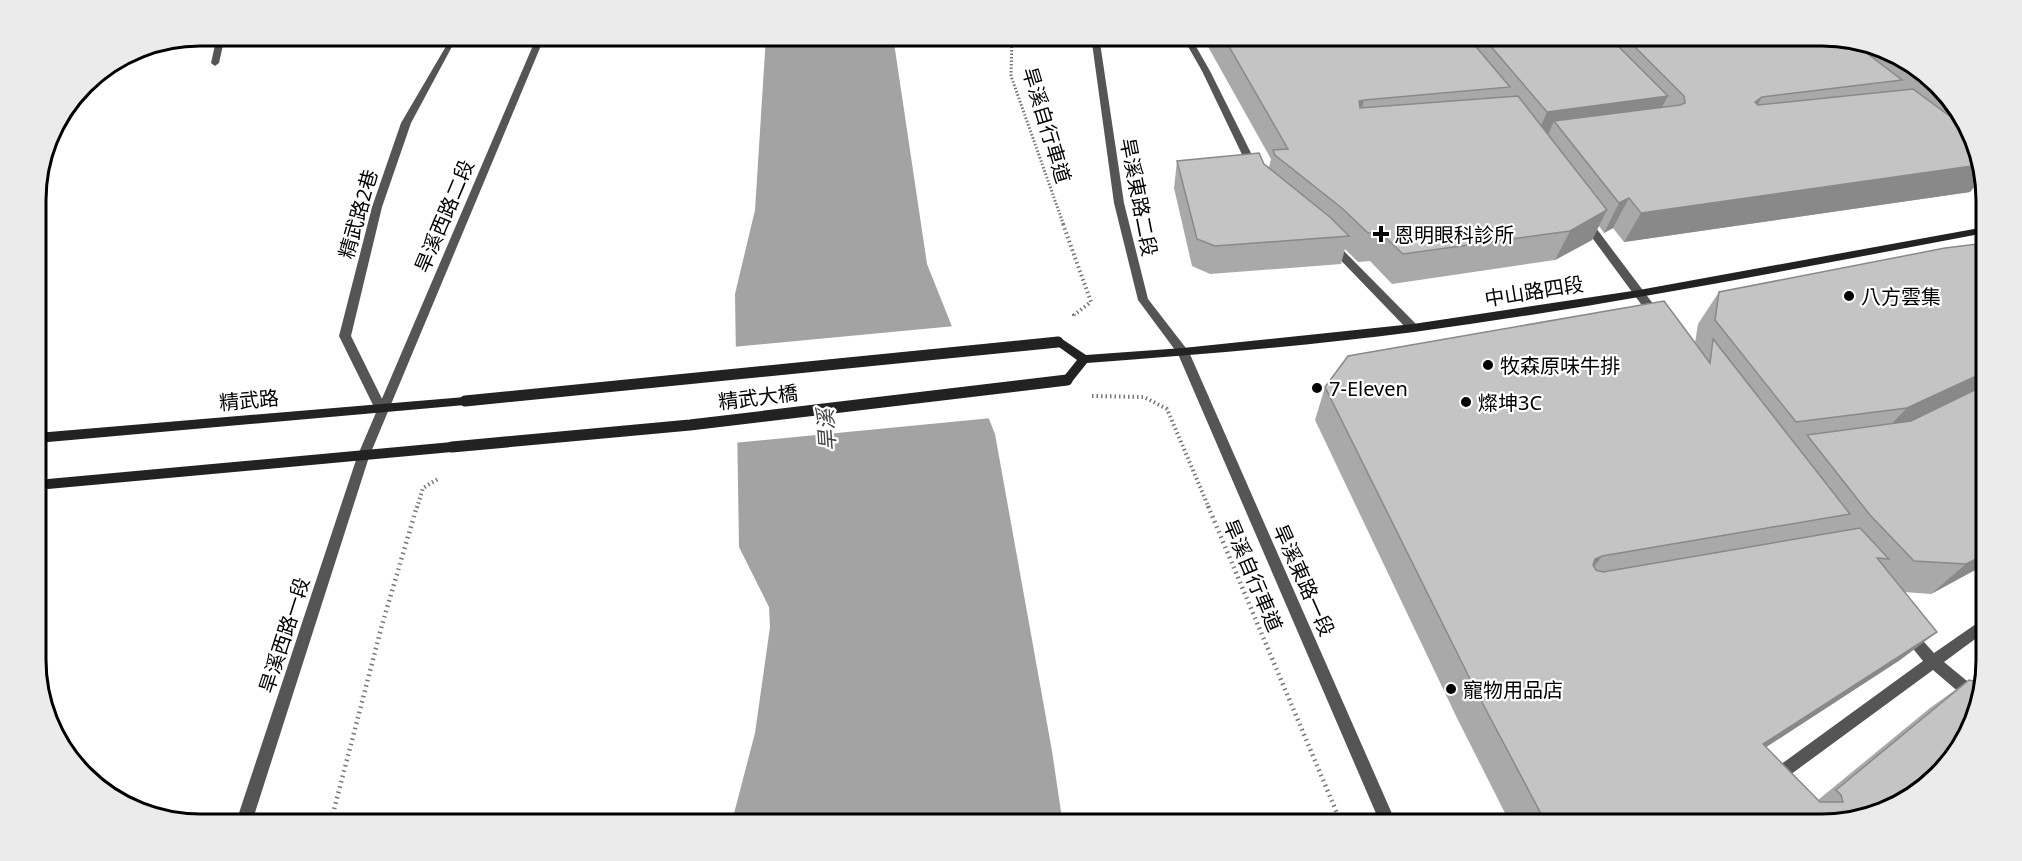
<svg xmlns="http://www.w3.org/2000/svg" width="2022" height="861" viewBox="0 0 2022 861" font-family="'Noto Sans','Noto Sans TC',sans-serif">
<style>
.water{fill:#a3a3a3}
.pier{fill:#fff}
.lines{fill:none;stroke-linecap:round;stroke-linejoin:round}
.path-far2{stroke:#777;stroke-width:3;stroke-dasharray:1.5 2;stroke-linecap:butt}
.path-far1{stroke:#777;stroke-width:4;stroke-dasharray:1.5 3;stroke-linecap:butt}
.path{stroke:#777;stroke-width:4.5;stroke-dasharray:1.5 4;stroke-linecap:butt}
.lane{fill:#555;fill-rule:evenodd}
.street{fill:#555;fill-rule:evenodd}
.secondary{fill:#222;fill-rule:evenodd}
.secondary-bridge{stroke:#222;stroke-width:11}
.wall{fill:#a9a9a9}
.shaded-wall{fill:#898989}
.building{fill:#c4c4c4;stroke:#898989;stroke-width:1.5}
.poi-dot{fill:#000;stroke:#fff;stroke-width:2}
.labels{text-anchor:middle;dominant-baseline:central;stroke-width:4.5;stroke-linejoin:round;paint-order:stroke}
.street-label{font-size:20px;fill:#000;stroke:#fff}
.poi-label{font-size:20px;fill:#000;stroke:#fff;text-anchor:start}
.water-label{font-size:21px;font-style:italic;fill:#444;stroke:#fff}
.rim{fill:none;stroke:#000;stroke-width:3}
</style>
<rect width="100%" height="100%" fill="#fff"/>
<polygon class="water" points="766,36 893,36 927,264 995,434 1052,751 1063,825 731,825 755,733 770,627 769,607 739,547 735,294 755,210"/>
<polygon class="pier" points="955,326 992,418 734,443 733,347"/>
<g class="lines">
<polyline class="path-far2" points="1012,36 1011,76 1064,226"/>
<g class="path-far1">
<polyline points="1063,224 1091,302 1074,315 1075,318"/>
<polyline points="1092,396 1144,397 1167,409 1209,508"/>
<polyline points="417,508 423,488 438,479"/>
</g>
<g class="path">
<polyline points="1208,506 1342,825"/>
<polyline points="330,825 382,625 417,506"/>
</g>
<g class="lane">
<polygon points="217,36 225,36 219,63 215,66 211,63"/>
<polygon points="452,36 461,36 455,41 411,123 382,207 351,336 387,409 381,413 375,409 339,336 372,207 401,123"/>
<polygon points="1182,36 1190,36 1210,71 1258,167 1256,169 1253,170 1248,167 1202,71"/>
<polygon points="1967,167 1985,180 1985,188 1964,172 1964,168"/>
<polygon points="1586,219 1590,220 1660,313 1661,316 1660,319 1652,319 1582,224 1582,220"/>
<polygon points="1332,242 1336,243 1417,325 1419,328 1417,331 1409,331 1328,247 1327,245 1328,243"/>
<polygon points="1986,617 1986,631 1944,662 1978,690 1978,700 1973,702 1968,700 1933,670 1779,783 1774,785 1769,783 1766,778 1769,773 1923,661 1902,635 1904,631 1909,629 1914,631 1934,653"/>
</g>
<g class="street">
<polygon points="537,36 545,36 369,457 251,825 235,825 357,457"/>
<polygon points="1091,36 1099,36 1124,203 1148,299 1189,352 1397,825 1381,825 1178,354 1138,300 1114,203"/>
</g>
<g class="secondary">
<path d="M1985,227V233C1795,269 1605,306 1414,332C1306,346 1196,355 1087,363L1071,383L1067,384L1061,380L1077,360L1052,342L1058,338L1062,339L1086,355L1183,348L1413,324L1639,290Z"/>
<polygon points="465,397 471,401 465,405 37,443 37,433"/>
<polygon points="452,442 456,444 458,447 456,450 452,452 37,490 37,480"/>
</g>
<g class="secondary-bridge">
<polyline points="465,401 1058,342"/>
<polyline points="452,447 690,425 1067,380"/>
</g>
</g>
<g class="wall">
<polygon points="1202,36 1822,36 1884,48 1952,100 1984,176 1970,192 1624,242 1613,228 1604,233 1599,226 1592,240 1555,260 1392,284 1370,261 1358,262 1345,249 1341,264 1210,274 1192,266 1174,188 1177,161 1264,164 1269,167 1271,159"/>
<polygon points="1985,243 1986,564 1931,594 1904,592 1937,632 1900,660 1766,747 1818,800 1930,708 1969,680 1832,825 1511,825 1457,718 1315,420 1325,387 1695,343 1698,324 1719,292"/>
<polygon points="1986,662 1984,670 1982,666"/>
</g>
<g class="shaded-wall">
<polygon points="1316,36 1319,36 1313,62 1313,38"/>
<polygon points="1668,96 1652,125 1554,121 1546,140 1534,142 1547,112"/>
<polygon points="1762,97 1745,126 1755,102"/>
<polygon points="1364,100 1356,129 1359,101"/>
<polygon points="1979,165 1983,175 1970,192 1624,242 1641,213"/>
<polygon points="1629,198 1613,228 1604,233 1619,203"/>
<polygon points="1607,210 1592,240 1555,260 1570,231"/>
<polygon points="1985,372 1985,389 1877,439 1907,408"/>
<polygon points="1986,554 1986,564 1931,594 1966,564"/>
<polygon points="1602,556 1580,586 1595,559"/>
<polygon points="1937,632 1900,660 1731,770 1763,744"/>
</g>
<g class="building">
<polygon points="1223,36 1316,36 1313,38 1320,43 1403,36 1467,36 1510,87 1364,100 1359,101 1360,108 1518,96 1607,210 1570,231 1403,254 1380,232 1368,233 1343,209 1275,155 1273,150 1288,149"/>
<polygon points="1482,36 1608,36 1668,96 1547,112"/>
<polygon points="1624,36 1723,36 1729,41 1783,36 1822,36 1852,42 1902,80 1762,97 1755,102 1758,105 1913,89 1963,126 1979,165 1641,213 1629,198 1619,203 1554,121 1680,105 1685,103 1684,96"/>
<polygon points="1876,47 1884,48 1923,78 1918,79"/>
<polygon points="1930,87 1935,87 1952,100 1954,106"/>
<polygon points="1259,153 1264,164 1331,218 1349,236 1215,246 1197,239 1177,161"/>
<polygon points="1985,243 1985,372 1907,408 1796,422 1715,320 1719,292 1945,248"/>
<polygon points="1664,301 1710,363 1713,339 1850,514 1602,556 1595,559 1593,565 1596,570 1603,572 1860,528 1889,559 1877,558 1937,632 1763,744 1820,802 1843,802 1841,795 1836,790 1969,680 1982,683 1974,723 1913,797 1832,825 1547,825 1476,691 1325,387 1348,356"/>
<polygon points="1985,385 1986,554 1966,564 1914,561 1870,515 1807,435 1911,421"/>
</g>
<g class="poi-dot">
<path d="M1378 225h6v6h6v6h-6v6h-6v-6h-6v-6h6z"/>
<circle cx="1849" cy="296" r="6"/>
<circle cx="1488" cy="365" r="6"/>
<circle cx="1317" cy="388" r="6"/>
<circle cx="1466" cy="402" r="6"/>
<circle cx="1451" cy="689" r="6"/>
</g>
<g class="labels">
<g class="street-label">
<text transform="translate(1047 125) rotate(73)">旱溪自行車道</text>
<text transform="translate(1139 197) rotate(79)">旱溪東路二段</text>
<text transform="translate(358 214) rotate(-74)">精武路2巷</text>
<text transform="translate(444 216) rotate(-67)">旱溪西路二段</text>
<text transform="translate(1534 291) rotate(-9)">中山路四段</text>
<text transform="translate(758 397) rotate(-7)">精武大橋</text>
<text transform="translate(249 400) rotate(-5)">精武路</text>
<text transform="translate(1253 575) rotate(67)">旱溪自行車道</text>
<text transform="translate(1304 580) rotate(66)">旱溪東路一段</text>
<text transform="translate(284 635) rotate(-72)">旱溪西路一段</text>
</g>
<g class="poi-label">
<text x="1394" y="234">恩明眼科診所</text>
<text x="1861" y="296">八方雲集</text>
<text x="1500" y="365">牧森原味牛排</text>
<text x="1329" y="388">7-Eleven</text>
<text x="1478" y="402">燦坤3C</text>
<text x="1463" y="689">寵物用品店</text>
</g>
<g class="water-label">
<text transform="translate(826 430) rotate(-94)">旱溪</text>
</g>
</g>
<path d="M0 0H2022V861H0ZM200 46H1822A154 154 0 0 1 1976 200V660A154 154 0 0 1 1822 814H200A154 154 0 0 1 46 660V200A154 154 0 0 1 200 46Z" fill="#ebebeb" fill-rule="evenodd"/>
<path class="rim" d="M200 46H1822A154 154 0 0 1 1976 200V660A154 154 0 0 1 1822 814H200A154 154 0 0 1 46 660V200A154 154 0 0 1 200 46Z"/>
</svg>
